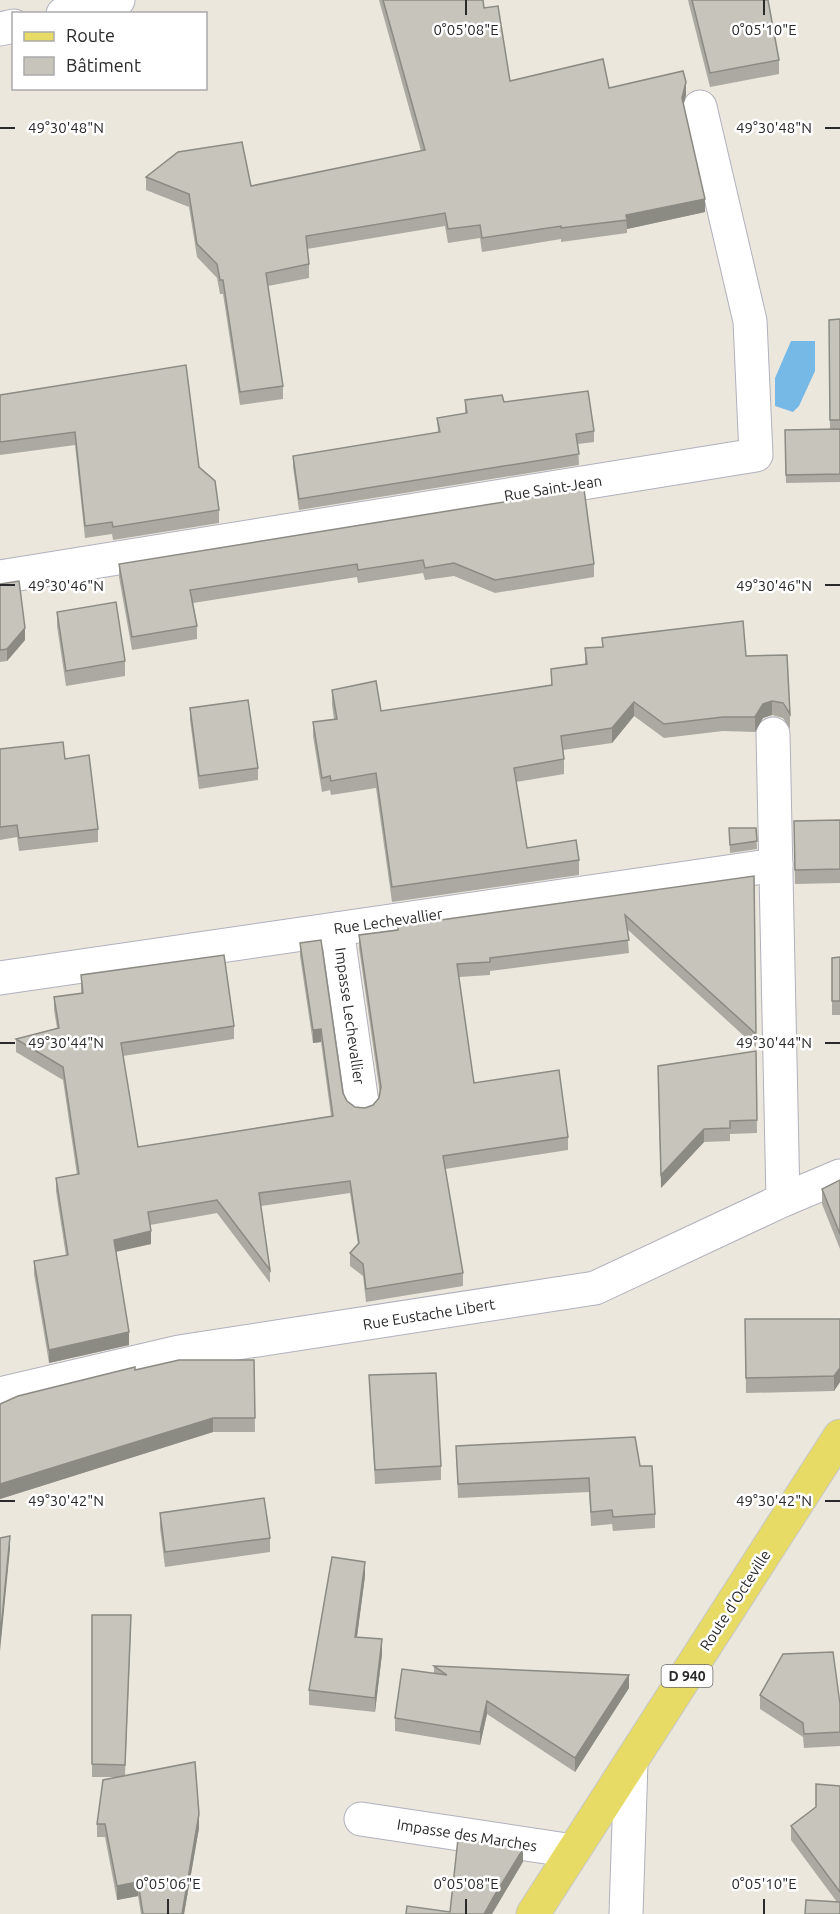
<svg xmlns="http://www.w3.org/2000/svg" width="840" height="1914" viewBox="0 0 840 1914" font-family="Ubuntu,sans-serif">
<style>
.water{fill:#77b9e6}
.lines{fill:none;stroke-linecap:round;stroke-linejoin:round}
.minor-casing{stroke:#b0b1bd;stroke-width:35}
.major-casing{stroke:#c8c8c8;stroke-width:35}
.minor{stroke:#fff;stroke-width:33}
.major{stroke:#e7db66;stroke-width:33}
.wall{fill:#aba9a1}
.shaded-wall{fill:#8b8a83}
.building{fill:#c7c5bb;stroke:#8b8a83;stroke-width:1.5}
.ticks{fill:none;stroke:#2a2a2a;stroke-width:2}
.labels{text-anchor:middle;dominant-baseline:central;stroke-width:5;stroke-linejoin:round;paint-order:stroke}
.shield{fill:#fff;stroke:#6a6a6a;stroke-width:1.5}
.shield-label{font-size:14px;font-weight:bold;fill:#2a2a2a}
.street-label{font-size:15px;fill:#2a2a2a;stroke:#fff}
.ticks-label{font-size:15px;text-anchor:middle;fill:#2a2a2a;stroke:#fff;stroke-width:5;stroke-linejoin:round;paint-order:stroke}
</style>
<rect width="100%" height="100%" fill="#ebe7dd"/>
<polygon class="water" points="791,341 815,341 815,371 799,406 793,412 775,406 775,378"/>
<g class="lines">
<g class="minor-casing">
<g id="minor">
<polyline points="63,14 118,0"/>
<polyline points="0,29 14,26"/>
<polyline points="0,577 756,455 750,321 700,107"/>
<polyline points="773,734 783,1200"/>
<polyline points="337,929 362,1103"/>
<polyline points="0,978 776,865"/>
<polyline points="0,1394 179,1352 595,1288 783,1200 840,1176"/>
<polyline points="361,1819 573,1851"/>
<polyline points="626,1914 631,1762"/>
</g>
</g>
<g class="major-casing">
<polyline id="major" points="533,1914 840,1436"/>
</g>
<use href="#minor" class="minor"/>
<use href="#major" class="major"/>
</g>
<g class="wall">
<polygon points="379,0 483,0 484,8 510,81 609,88 686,95 683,105 705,212 627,229 627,233 561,242 561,239 482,252 480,238 448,243 445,226 307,249 309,264 309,278 268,286 283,386 283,399 240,405 223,294 220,294 217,278 197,257 189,207 146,190 146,177 251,186 421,151"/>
<polygon points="688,0 768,0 779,60 779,74 710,87"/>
<polygon points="840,319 840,482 786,483 785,430 830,429 829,320"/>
<polygon points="0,395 199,467 219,510 219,523 113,540 112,534 85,538 75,445 0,455"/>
<polygon points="465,400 504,402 594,431 594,442 578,444 579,465 299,510 293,467 293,456 438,432 437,418 465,413"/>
<polygon points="584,489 594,564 594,577 495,593 454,576 425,580 423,573 358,583 357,577 193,603 197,626 197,639 132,650 119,577 119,564"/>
<polygon points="0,584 25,640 7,661 0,662"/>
<polygon points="57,612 125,661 125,676 66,686 57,626"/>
<polygon points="602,638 746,656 790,714 790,729 783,718 772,715 763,718 755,732 723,731 664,738 634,716 612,743 563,750 564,759 564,774 516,782 527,848 579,860 579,875 392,902 376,788 331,795 330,790 322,792 313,736 313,722 334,719 332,705 332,690 381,711 551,685 551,669 585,664 585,648 602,647"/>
<polygon points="190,708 258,768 258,780 199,789 190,720"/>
<polygon points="0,749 65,759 98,829 98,842 19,851 17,837 0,840"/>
<polygon points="840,820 840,883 795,884 794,821"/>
<polygon points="729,828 756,828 757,849 730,853"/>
<polygon points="754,876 756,1047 627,929 629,953 490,971 490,975 459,977 474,1083 568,1137 568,1150 445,1169 463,1273 463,1286 366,1302 363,1276 350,1266 350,1253 358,1244 350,1193 261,1206 270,1270 270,1283 217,1213 150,1225 151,1244 116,1252 129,1345 49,1363 34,1274 34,1261 66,1256 56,1191 56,1178 77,1175 63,1080 16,1052 16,1039 57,1028 54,1010 54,997 81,994 81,975 234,1026 234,1039 123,1056 138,1147 331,1116 321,1042 313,1043 300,956 300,943 343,1093 347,1101 355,1107 365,1108 373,1105 379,1098 380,1094 359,948 359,935"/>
<polygon points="840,957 840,1015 832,1015 832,958"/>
<polygon points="756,1051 757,1133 730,1134 730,1141 704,1142 661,1188 658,1079"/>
<polygon points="840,1180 840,1249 822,1204 822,1189"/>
<polygon points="745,1319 840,1319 840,1382 834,1391 746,1393"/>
<polygon points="254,1360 255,1432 213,1432 0,1499 0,1404 135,1370"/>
<polygon points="369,1375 441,1466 441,1480 375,1484"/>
<polygon points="456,1446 640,1466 655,1514 655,1528 613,1531 612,1524 591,1526 589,1492 458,1498"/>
<polygon points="160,1513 270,1538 270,1552 165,1567 160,1528"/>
<polygon points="365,1576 357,1637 382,1654 375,1712 309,1705 309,1690"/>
<polygon points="92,1615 131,1627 125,1775 199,1828 184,1914 141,1914 138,1896 117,1900 105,1837 97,1837 97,1824 116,1777 92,1777"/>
<polygon points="434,1666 629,1688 575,1772 487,1714 480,1745 395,1731 395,1718 434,1673"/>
<polygon points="760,1695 840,1704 840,1746 804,1748 803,1737 760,1709"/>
<polygon points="840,1786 840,1914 837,1902 791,1840 791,1826 816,1807"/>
</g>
<g class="shaded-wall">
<polygon points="686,82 686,95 682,111 682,98"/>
<polygon points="705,199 705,212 627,229 626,215"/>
<polygon points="25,628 25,640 7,661 7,649"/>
<polygon points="772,701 772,715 763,718 755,732 755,717 763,704"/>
<polygon points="634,702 634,716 612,743 612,728"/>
<polygon points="321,1029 321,1042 313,1043 313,1030"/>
<polygon points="704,1129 704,1142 661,1188 661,1175"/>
<polygon points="151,1231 151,1244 114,1252 114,1240"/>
<polygon points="129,1332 129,1345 49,1363 49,1350"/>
<polygon points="840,1368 840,1382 834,1391 834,1376"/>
<polygon points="213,1418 213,1432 0,1499 0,1484"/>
<polygon points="10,1536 10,1549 0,1651 0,1639"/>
<polygon points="365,1562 365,1576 355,1651 355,1637"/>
<polygon points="382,1639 382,1654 375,1712 375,1698"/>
<polygon points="629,1675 629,1688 575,1772 575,1758"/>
<polygon points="487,1701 487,1714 480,1745 480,1732"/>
<polygon points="199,1814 199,1828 184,1914 182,1914"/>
<polygon points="523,1849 523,1862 492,1914 484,1914 493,1898"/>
<polygon points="138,1882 138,1896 117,1900 117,1886"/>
</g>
<g class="building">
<polygon points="383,0 483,0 484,8 498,6 510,81 603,59 609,88 683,71 686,82 682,98 705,199 626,215 627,220 561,228 561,226 482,238 480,225 448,229 445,213 306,236 309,264 266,273 283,386 240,392 223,280 220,280 217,264 197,244 189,194 146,177 178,152 242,142 251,186 425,150"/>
<polygon points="692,0 768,0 779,60 710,73"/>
<polygon points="840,319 840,420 830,420 829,320"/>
<polygon points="186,365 199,467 215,481 219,510 113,527 112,522 85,526 75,432 0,442 0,395"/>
<polygon points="588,391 594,431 576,434 579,454 299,499 293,456 440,432 437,418 467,413 465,400 502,395 504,402"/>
<polygon points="840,429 840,474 786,475 785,430"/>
<polygon points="584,489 594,564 495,580 454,563 425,568 423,560 358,570 357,564 190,590 197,626 132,637 119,564"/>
<polygon points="19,581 25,628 7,649 0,650 0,584"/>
<polygon points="116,602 125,661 66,671 57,612"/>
<polygon points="743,621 746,656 787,655 790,714 783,703 772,701 763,704 755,717 723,717 664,724 634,702 612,728 561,736 564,759 514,768 527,848 576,840 579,860 392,887 376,773 331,781 330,776 322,778 313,722 337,719 332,690 376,681 381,711 552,685 551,669 587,664 585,648 603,647 602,638"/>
<polygon points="248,700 258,768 199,776 190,708"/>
<polygon points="63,742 65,759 89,755 98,829 19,838 17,825 0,827 0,749"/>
<polygon points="840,820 840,869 795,870 794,821"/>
<polygon points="729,828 756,828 757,841 730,845"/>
<polygon points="754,876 756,1034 625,915 629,940 490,958 490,962 457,964 474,1083 559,1070 568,1137 443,1156 463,1273 366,1289 363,1264 350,1253 359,1243 350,1181 259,1193 270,1270 217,1200 148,1212 151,1231 114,1240 129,1332 49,1350 34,1261 68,1255 56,1178 79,1174 63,1067 16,1039 59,1028 54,997 83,993 81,975 224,955 234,1026 121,1043 138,1147 333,1116 321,1029 313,1030 300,943 321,940 343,1093 347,1101 355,1107 365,1108 373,1105 379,1098 381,1087 359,935 398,930 398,926"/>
<polygon points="840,957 840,1001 832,1001 832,958"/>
<polygon points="756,1051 757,1120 730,1121 730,1128 704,1129 661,1175 658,1066"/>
<polygon points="840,1180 840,1234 822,1189"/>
<polygon points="745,1319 840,1319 840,1368 834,1376 746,1378"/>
<polygon points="179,1360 254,1360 255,1418 213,1418 0,1484 0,1404 18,1396 135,1367 135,1370"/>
<polygon points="436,1373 441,1466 375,1470 369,1375"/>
<polygon points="635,1437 640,1466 652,1466 655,1514 613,1517 612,1510 591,1512 589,1478 458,1484 456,1446"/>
<polygon points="264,1498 270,1538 165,1552 160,1513"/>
<polygon points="10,1536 0,1639 0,1538"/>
<polygon points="332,1557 365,1562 355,1637 382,1639 375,1698 309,1690"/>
<polygon points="92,1615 131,1615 125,1765 92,1764"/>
<polygon points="833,1652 840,1704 840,1732 804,1734 803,1723 760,1695 783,1654"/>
<polygon points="434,1666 629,1675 575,1758 487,1701 480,1732 395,1718 402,1669 447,1675"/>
<polygon points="195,1762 199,1814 182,1914 143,1914 138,1882 117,1886 105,1824 97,1824 103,1780"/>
<polygon points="816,1784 840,1786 840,1892 791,1826 816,1807"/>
<polygon points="458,1839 523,1849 493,1898 484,1914 406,1914 407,1906 450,1912"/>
<polygon points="806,1900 840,1902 840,1914 805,1914"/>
</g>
<path class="ticks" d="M466,0V15M764,0V15M0,128H15M825,128H840M0,585H15M825,585H840M0,1043H15M825,1043H840M0,1501H15M825,1501H840M168,1899V1914M466,1899V1914M764,1899V1914"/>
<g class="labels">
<rect class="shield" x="661.5" y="1665" width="51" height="22" rx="4.5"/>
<g class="shield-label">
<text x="687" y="1676">D 940</text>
</g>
<g class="street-label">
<text transform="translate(553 488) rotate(-9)">Rue Saint-Jean</text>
<text transform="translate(388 921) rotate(-8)">Rue Lechevallier</text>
<text transform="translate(350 1016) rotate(82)">Impasse Lechevallier</text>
<text transform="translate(429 1314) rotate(-9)">Rue Eustache Libert</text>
<text transform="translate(735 1600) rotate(-57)">Route d'Octeville</text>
<text transform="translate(467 1835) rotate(9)">Impasse des Marches</text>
</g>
</g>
<g class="ticks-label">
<text x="466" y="35">0°05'08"E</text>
<text x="764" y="35">0°05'10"E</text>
<text x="66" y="133">49°30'48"N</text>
<text x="774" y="133">49°30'48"N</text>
<text x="66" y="591">49°30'46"N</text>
<text x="774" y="591">49°30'46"N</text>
<text x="66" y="1048">49°30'44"N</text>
<text x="774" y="1048">49°30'44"N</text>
<text x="66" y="1506">49°30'42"N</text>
<text x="774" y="1506">49°30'42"N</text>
<text x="168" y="1889">0°05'06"E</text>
<text x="466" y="1889">0°05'08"E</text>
<text x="764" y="1889">0°05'10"E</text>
</g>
<rect x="12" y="12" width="195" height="78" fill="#ffffff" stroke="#aaaaaa" stroke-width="1.5"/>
<rect x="24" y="32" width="30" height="9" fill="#e7db66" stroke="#aaaaaa" stroke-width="1.5"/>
<text x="66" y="42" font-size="18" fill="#2a2a2a">Route</text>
<rect x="24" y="57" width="30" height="18" fill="#c7c5bb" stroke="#aaaaaa" stroke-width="1.5"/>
<text x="66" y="72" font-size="18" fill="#2a2a2a">Bâtiment</text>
</svg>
